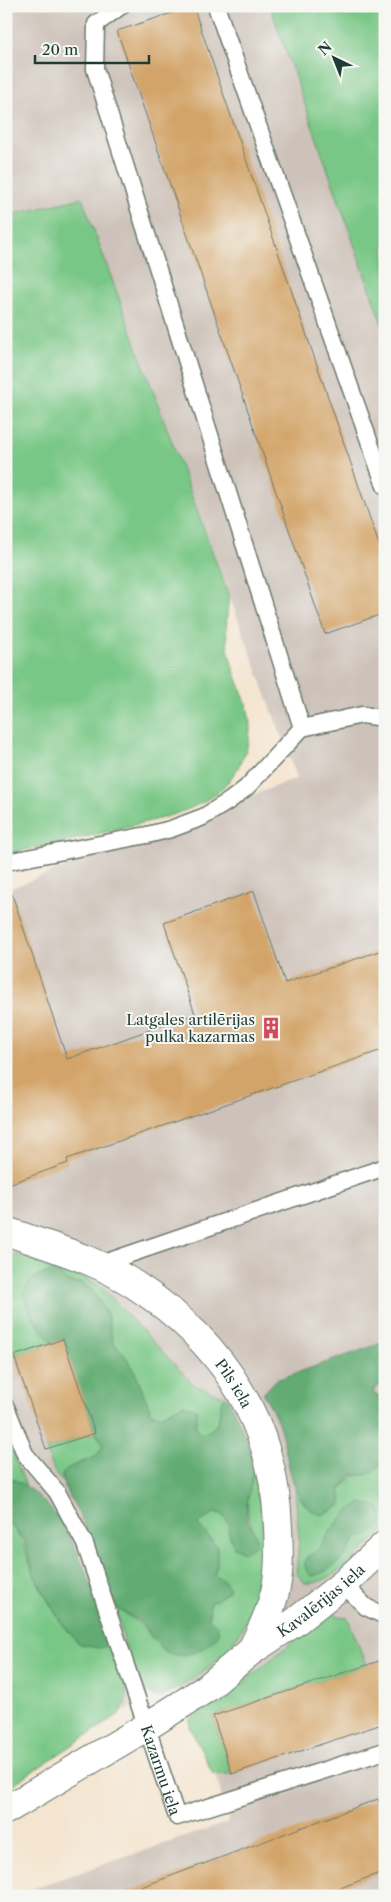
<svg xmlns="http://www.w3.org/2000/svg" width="391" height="1902" viewBox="0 0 391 1902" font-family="'Libre Caslon Text',serif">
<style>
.industrial{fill:#cdc2b9}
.green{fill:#79c786;stroke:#4c825d}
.forest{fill:#62ac73;stroke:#407454}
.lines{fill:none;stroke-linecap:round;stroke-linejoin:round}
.stream{stroke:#5cadd7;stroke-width:11}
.building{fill:#d3a469}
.service-casing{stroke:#6a786b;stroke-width:19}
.minor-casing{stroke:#6a786b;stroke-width:30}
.service{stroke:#fff;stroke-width:16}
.minor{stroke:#fff;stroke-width:28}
.labels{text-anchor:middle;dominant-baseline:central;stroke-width:4;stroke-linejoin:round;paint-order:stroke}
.poi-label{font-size:15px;fill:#1f3d34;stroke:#f6f6f2;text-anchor:end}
.street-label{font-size:15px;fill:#1f3d34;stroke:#f6f6f2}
</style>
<rect width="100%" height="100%" fill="#f6f6f2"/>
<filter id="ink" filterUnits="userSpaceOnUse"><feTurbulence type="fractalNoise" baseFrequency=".02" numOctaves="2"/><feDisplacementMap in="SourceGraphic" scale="10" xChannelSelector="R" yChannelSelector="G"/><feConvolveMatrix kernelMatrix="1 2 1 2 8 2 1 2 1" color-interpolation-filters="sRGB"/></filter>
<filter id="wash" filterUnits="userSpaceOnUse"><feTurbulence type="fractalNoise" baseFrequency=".0096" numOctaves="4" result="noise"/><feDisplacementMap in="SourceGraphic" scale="20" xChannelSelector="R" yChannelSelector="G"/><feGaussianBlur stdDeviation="1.12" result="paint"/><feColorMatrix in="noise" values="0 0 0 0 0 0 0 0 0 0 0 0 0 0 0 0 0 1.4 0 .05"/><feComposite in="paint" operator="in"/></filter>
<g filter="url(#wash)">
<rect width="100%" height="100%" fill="#f4e5d0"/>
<polygon class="industrial" points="6,6 270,6 385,332 385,1896 10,1896 229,1822 199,1716 178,1688 158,1698 151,1695 121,1713 125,1707 44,1500 19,1481 6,1476 6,890 297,778 82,198 6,216"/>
<g class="green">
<polygon points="270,6 385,6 385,332"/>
<path d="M82,198L229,597C226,617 225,638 230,657C236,682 251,705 250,730C249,754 231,785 211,797C186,814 154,820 125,827C86,837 47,847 6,853V216Z"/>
<path d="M6,1252C38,1262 74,1269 102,1288L194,1385L226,1397L222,1401C217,1418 223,1426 202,1434L197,1431L195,1425L197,1419L184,1404L163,1415L152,1414L133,1368L122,1351L113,1343L107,1314L92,1290L81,1283L68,1282L61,1275L33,1318L52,1343L14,1356L6,1336Z"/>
<path d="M95,1433L103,1443C100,1459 92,1457 79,1463C73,1466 67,1471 62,1475L63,1483L54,1471L46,1449Z"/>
<polygon points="6,1436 26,1486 6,1476"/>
<path d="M385,1461V1528C367,1546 331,1587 305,1583L296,1573L299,1539L295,1489C306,1506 311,1518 332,1511C344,1478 351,1476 383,1464Z"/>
<path d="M254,1467C267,1520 269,1592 236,1638C218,1664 191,1681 164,1696L158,1698C129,1687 124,1635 116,1607C131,1620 140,1619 151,1638L209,1618L210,1602L217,1600L226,1582L213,1576L217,1565L212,1539L201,1531L198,1524L214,1513H220L230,1524L253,1528C243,1511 249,1486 254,1467Z"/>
<path d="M6,1519C26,1541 24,1554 36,1578C47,1602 62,1624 79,1644L112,1645L126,1688L127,1698L121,1713L6,1789Z"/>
<polygon points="332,1609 338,1616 347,1617 367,1665 213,1716 232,1774 213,1774 190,1728 190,1719 223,1699"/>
</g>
<g class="forest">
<path d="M52,1272L61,1275L68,1282L81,1283L92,1290L107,1314L113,1343L122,1351L133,1368L152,1414L163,1415L184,1404L198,1410L195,1425L197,1431L202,1434C223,1426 217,1418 222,1400L226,1397C234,1407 255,1457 254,1469C253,1481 244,1506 247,1518C251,1533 268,1542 244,1552L234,1547L228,1532L230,1524L220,1513H214L198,1524L217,1547V1565L214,1576L220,1578L229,1586V1590L217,1600L210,1602L209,1618L217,1626L219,1634C207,1650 179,1664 161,1648C153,1640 148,1629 139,1621C132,1616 124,1614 116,1607L84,1524L63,1483L62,1475C73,1458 98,1466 103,1443L95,1433L62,1339L52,1343C33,1320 2,1281 52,1272Z"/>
<path d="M385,1342V1384L376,1387L373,1393L385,1400V1461C378,1473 364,1477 352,1475L340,1490L342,1499L340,1506L321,1515C290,1503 290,1463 282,1436C278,1420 272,1407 263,1394L276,1380Z"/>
<path d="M6,1476C72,1502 89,1585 112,1645L98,1648L79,1644L60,1621L35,1577L23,1540L6,1519Z"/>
<path d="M361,1503L379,1507C389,1525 372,1537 355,1539C349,1555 330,1573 312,1576L307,1572C306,1569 304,1565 305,1561C308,1553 315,1554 319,1548C330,1532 343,1511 361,1503Z"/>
</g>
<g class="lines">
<polyline class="stream" points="6,7 9,6"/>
</g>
<g id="blocks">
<g class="building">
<polygon points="193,6 385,562 385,613 325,634 117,31"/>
<polygon points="254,891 285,983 385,949 385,1049 67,1159 68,1163 6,1185 6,895 12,894 67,1059 195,1014 164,923"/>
<polygon points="63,1339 95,1433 46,1449 14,1356"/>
<polygon points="385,1659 385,1723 232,1774 213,1716"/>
<polygon points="378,1799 385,1817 385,1871 319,1896 128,1896 128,1892"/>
</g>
</g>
</g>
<g filter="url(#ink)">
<use href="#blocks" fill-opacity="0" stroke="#6a786b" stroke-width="1"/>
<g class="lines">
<g class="service-casing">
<g id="service">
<polyline points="121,6 96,24 95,69 302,728"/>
<polyline points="216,6 385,486"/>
<polyline points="6,862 147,835 171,829 203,817 229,801 246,788 302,728 362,715 385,718"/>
<polyline points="98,1265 385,1167"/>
<path id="s1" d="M6,1407L25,1454L57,1492L85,1544L177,1817L385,1751"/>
<polyline points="343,1584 366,1607 385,1616"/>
</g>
</g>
<g class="minor-casing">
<g id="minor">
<path id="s2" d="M6,1231C51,1247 99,1260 138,1287C224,1344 275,1424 278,1528C279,1548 280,1571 275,1592C270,1613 261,1631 251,1651"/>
<path id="s3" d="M6,1810L146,1727L207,1688L251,1651L295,1622L343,1584L385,1545"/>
</g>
</g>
<use href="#service" class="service"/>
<use href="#minor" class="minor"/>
</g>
</g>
<defs>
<g id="building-bare" transform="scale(1.725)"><path d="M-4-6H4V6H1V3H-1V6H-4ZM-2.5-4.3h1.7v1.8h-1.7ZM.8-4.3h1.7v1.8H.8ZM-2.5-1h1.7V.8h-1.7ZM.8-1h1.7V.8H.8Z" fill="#d1495b" stroke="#f6f6f2" stroke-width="2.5" paint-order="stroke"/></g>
</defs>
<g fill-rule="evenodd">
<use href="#building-bare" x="271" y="1028"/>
</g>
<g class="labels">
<g class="poi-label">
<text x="255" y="1019">Latgales artilērijas<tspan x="255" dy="17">pulka kazarmas</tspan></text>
</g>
<g class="street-label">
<text stroke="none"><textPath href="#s2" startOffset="281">Pils iela</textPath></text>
<text stroke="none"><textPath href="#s3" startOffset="379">Kavalērijas iela</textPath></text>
<text stroke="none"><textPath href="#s1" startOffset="398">Kazarmu iela</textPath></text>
</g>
</g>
<rect width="391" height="1902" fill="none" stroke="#f6f6f2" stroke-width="25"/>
<g transform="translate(334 58) rotate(317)" stroke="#f6f6f2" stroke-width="4" paint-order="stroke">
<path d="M0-4L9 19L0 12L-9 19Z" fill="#1f3d34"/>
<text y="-8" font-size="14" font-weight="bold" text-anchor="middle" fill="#1f3d34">N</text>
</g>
<path d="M35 55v8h114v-8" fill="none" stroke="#1f3d34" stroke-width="2.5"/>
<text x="42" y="55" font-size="15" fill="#1f3d34" stroke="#f6f6f2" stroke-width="4" paint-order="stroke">20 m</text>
</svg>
